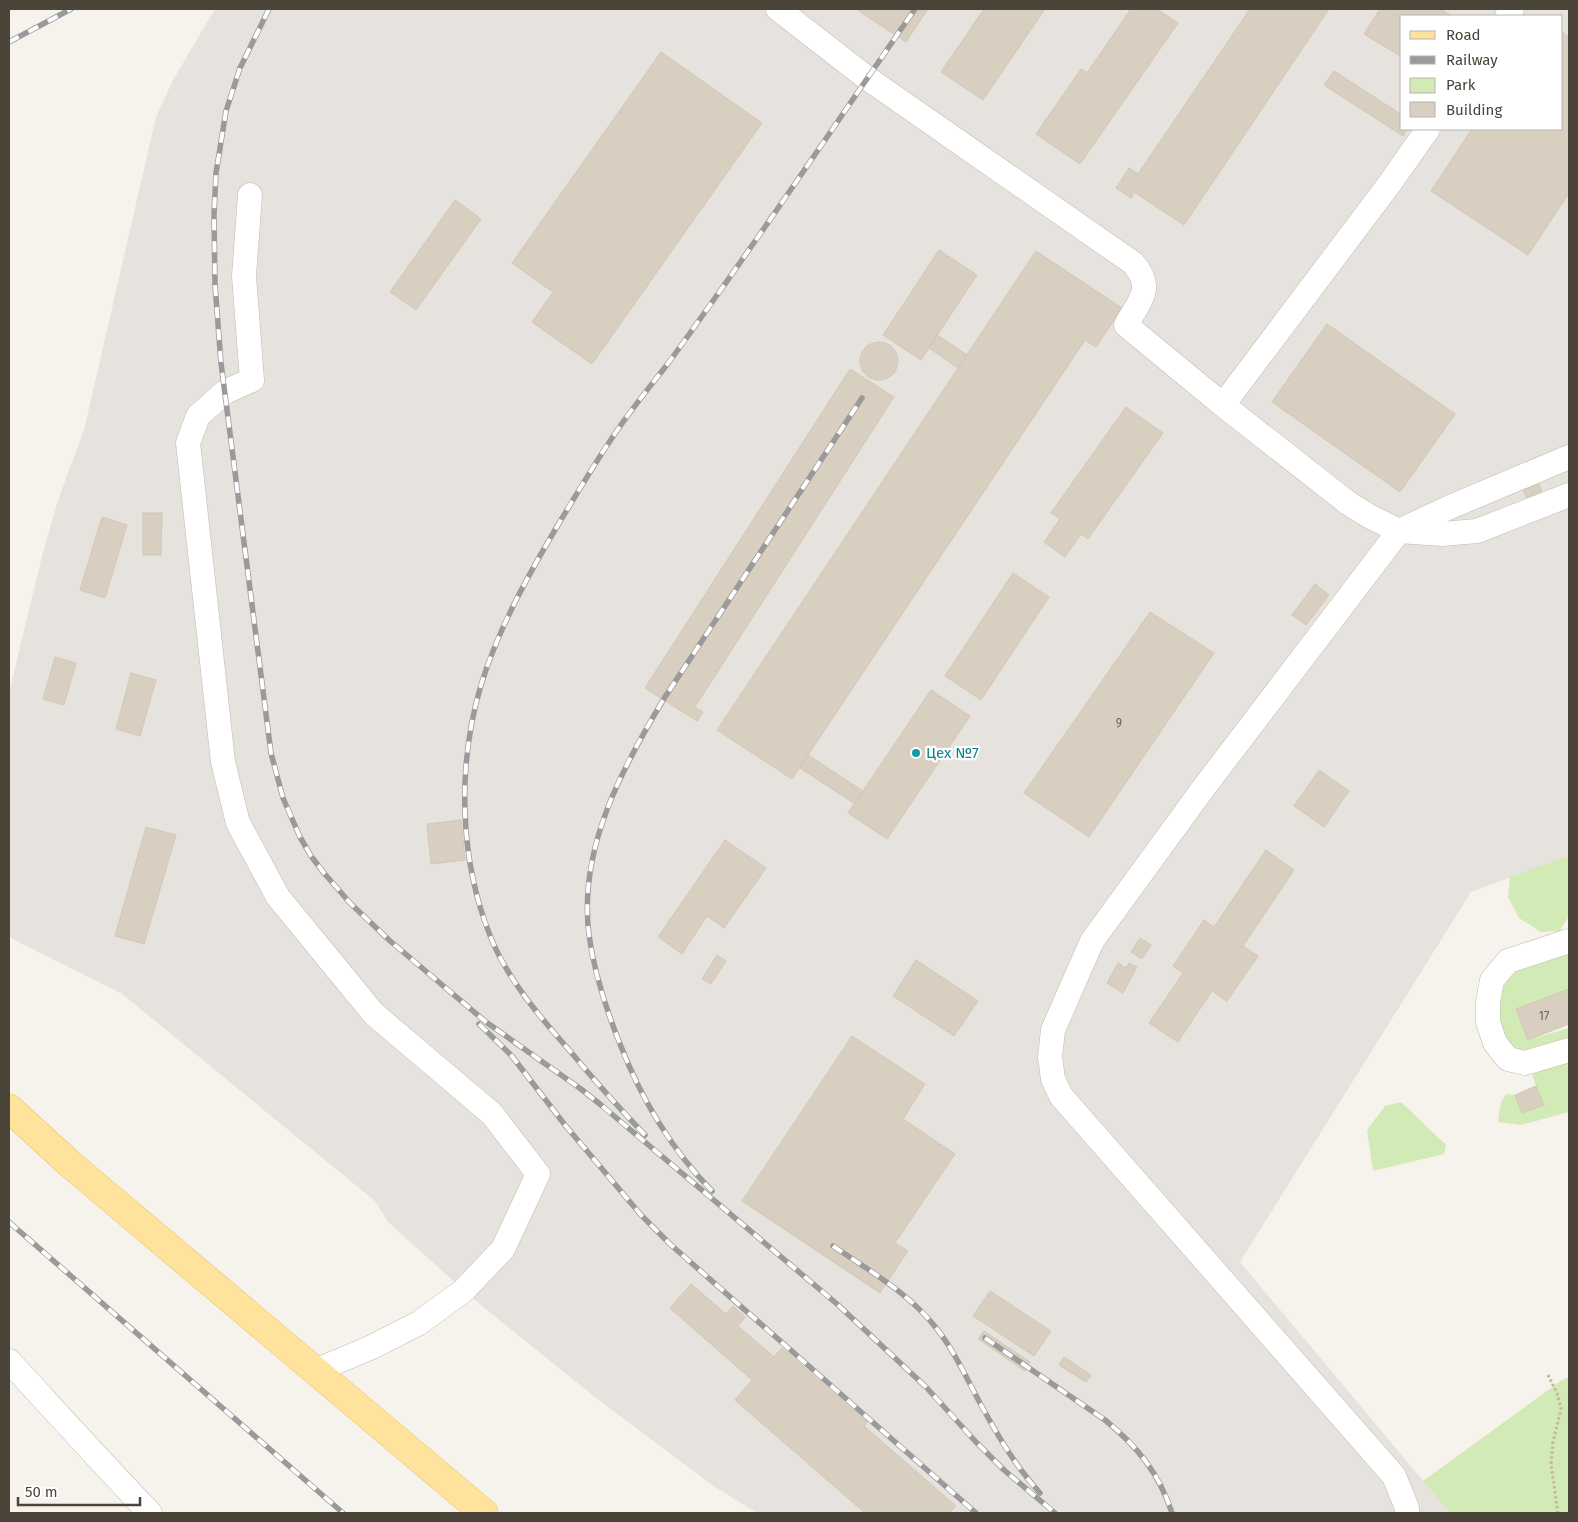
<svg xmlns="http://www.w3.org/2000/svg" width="1578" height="1522" viewBox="0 0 1578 1522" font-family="'Fira Sans',sans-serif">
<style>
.industrial{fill:#e6e2dd;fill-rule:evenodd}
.green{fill:#d2eab5}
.building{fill:#d8cfc1;stroke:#d3c7b4}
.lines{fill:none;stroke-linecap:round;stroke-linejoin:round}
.minor-casing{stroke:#c2bbae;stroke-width:25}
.major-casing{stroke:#e6c16a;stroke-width:29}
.path{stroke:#c4b79f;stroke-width:3;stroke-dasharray:2.5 2.5;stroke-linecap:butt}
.minor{stroke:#fff;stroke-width:24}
.major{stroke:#ffe39c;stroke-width:28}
.rail-casing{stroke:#9a9a9a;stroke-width:5.5}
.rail{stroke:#fff;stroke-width:4;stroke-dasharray:11;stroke-linecap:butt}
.culture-dot{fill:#0f9aa8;stroke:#fff;stroke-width:2}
.labels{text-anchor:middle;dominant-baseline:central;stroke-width:4.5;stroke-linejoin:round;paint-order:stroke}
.number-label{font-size:12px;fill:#6e675b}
.culture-label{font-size:15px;fill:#0d838f;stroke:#fff;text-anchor:start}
</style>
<rect width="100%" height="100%" fill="#f6f3ec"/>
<path class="industrial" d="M215,9H1569V859L1565,857L1471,892L1240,1262L1450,1513H757L712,1485L596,1398L471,1297L388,1222L375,1201L121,993L9,937V693L42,556L58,500L84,430L156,117L173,80ZM1402,16H1562V129H1402Z"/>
<g class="green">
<polygon points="1565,857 1569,859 1569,916 1560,931 1541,932 1519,918 1508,897 1510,877"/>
<polygon points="1569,944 1569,989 1516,1009 1528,1040 1569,1028 1569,1040 1521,1054 1503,1045 1492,1009 1509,964"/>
<polygon points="1569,1055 1569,1112 1521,1125 1498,1122 1501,1102 1506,1094 1515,1095 1522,1113 1543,1105 1530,1069"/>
<polygon points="1401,1102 1446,1145 1444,1154 1373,1171 1367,1130 1385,1106"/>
<polygon points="1569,1377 1569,1513 1450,1513 1423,1481 1562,1380"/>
</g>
<g class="building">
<polygon points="856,9 928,9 906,42"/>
<polygon points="984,9 1045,9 983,100 941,72"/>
<polygon points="1131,9 1157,9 1178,23 1080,164 1036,134 1081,69 1087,73"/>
<polygon points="1250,9 1329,9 1184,225 1134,192 1131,198 1116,188 1129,168 1138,174"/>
<polygon points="1380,9 1440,9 1452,16 1402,16 1402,57 1364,34"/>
<polygon points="1562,32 1569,37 1569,193 1528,255 1431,191 1472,129 1562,129"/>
<polygon points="661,52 762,123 592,364 532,322 553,292 512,263"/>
<polygon points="1334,71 1402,115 1402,129 1407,129 1403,136 1324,85"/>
<polygon points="455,200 481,219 416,310 390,292"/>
<polygon points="939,250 977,275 921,360 883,335"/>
<polygon points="1036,251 1122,308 1096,347 1085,340 792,779 717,730"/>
<polygon points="1327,324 1455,414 1400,492 1272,402"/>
<polygon points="937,335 967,355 958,368 929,348"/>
<circle cx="879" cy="361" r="19"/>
<polygon points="850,369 894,397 695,707 703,712 697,721 645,688"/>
<polygon points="1126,407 1163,433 1088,539 1081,534 1065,557 1044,542 1060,519 1051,513"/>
<polygon points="1539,484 1544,497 1529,503 1523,490"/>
<polygon points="143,513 162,513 161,555 143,555"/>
<polygon points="102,517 127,525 105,598 80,590"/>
<polygon points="1013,573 1049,597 981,700 945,676"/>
<polygon points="1315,584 1329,595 1306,625 1292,615"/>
<polygon points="1150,612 1214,653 1089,837 1024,793"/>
<polygon points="55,657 76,663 64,705 43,699"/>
<polygon points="131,673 156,680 140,736 116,729"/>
<polygon points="931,690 970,716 887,839 848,813"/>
<polygon points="808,755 863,791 855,804 800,768"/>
<polygon points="1319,770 1349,791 1324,827 1294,806"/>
<polygon points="461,820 465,860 431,864 427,824"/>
<polygon points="146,827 176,835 144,944 115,936"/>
<polygon points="725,840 766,868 724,928 707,916 682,954 658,937"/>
<polygon points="1266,850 1294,870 1243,946 1258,956 1227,1001 1212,991 1178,1042 1149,1023 1183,973 1173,966 1204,920 1214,927"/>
<polygon points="1140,938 1151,945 1142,959 1131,952"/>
<polygon points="717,955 726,961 711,984 702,979"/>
<polygon points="916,960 978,1001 954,1036 893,996"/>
<polygon points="1118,963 1126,968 1129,963 1137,967 1123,993 1107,983"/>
<polygon points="1569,989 1569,1024 1528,1040 1516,1009"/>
<polygon points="852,1036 925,1084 903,1119 955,1154 895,1243 908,1251 880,1293 742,1201"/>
<polygon points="1536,1086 1544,1105 1522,1113 1515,1095"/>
<polygon points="691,1284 726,1314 733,1306 745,1317 738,1326 774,1357 782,1348 867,1422 864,1426 956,1506 949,1513 865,1513 735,1400 752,1380 670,1308"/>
<polygon points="990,1291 1051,1331 1034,1356 973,1316"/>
<polygon points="984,1331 1030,1362 1025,1371 978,1339"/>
<polygon points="1064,1357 1091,1375 1086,1382 1059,1365"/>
</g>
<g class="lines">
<g class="minor-casing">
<g id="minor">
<path d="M778,9L867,78L1133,263C1155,288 1140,300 1126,325L1223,405"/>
<polyline points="1507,16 1512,9"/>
<polyline points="1428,129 1390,183 1223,405 1348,503 1369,516 1399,531 1450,507 1569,457"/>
<polyline points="250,195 244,276 252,380 225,392 198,416 188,443 223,762 238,823 278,897 374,1014 492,1114 538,1174 503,1249 463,1291 419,1323 372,1347 315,1371"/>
<polyline points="1569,941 1508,961 1492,980 1488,1002 1488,1022 1495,1043 1508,1059 1525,1063 1569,1050"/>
<path d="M9,1361C56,1412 102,1463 150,1513"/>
<polyline points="1407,1513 1407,1508 1394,1476 1061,1096 1053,1079 1050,1057 1053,1030 1092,941 1202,790 1399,531 1442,534 1477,531 1569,495"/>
</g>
</g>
<g class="major-casing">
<polyline id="major" points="9,1108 70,1164 484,1513"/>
</g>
<polyline class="path" points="1548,1375 1557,1393 1561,1409 1553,1442 1551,1464 1558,1513"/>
<use href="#minor" class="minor"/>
<use href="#major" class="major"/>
<g class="rail-casing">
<g id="rail">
<polyline points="269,9 240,68 226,111 216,173 214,215 215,285 221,363 271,753 283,798 300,837 311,856 324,873 351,904 389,940 486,1022 581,1089 601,1105 837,1304 926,1387 976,1442 1004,1470 1055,1513"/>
<polyline points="9,42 71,9"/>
<polyline points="479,1024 511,1055 565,1125 641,1215 671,1245 976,1513"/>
<path d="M645,1135C619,1108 594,1080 570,1051C540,1017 508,980 491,938C459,859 457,766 481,685C498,630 526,579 555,530C574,498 593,466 614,435C630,411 648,389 666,366C684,342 702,316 720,291C786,198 850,103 915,9"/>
<path d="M712,1191C671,1149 641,1098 620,1044C606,1009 594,972 589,935C578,849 622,768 665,697L862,398"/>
<polyline points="9,1222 343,1513"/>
<path d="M833,1246C870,1271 909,1293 937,1329C955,1352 967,1379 981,1405C998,1436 1016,1467 1040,1493"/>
<path d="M985,1338L1105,1420C1137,1446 1159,1473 1172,1513"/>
</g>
</g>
<use href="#rail" class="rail"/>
</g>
<circle class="culture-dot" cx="916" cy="753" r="5"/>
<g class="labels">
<g class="number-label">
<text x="1119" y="723">9</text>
<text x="1544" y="1016">17</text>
</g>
<g class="culture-label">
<text x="926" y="753">Цех №7</text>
</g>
</g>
<rect width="1578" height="1522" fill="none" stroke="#4b4439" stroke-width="20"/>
<rect x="1400" y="15" width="162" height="115" fill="#ffffff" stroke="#b7b4b0"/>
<rect x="1410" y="31" width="25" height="8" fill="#ffe39c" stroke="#b7b4b0"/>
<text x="1446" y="40" font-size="15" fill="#4b4439">Road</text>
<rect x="1410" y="56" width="25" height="8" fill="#9a9a9a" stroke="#b7b4b0"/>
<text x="1446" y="65" font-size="15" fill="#4b4439">Railway</text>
<rect x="1410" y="78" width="25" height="15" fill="#d2eab5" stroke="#b7b4b0"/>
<text x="1446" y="90" font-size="15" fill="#4b4439">Park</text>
<rect x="1410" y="102" width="25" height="15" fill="#d8cfc1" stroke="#b7b4b0"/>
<text x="1446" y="115" font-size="15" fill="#4b4439">Building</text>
<path d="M18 1497v8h122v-8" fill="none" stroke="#4b4439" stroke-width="2.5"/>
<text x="25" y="1497" font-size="15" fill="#4b4439" stroke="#ffffff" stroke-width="4" paint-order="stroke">50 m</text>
</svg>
